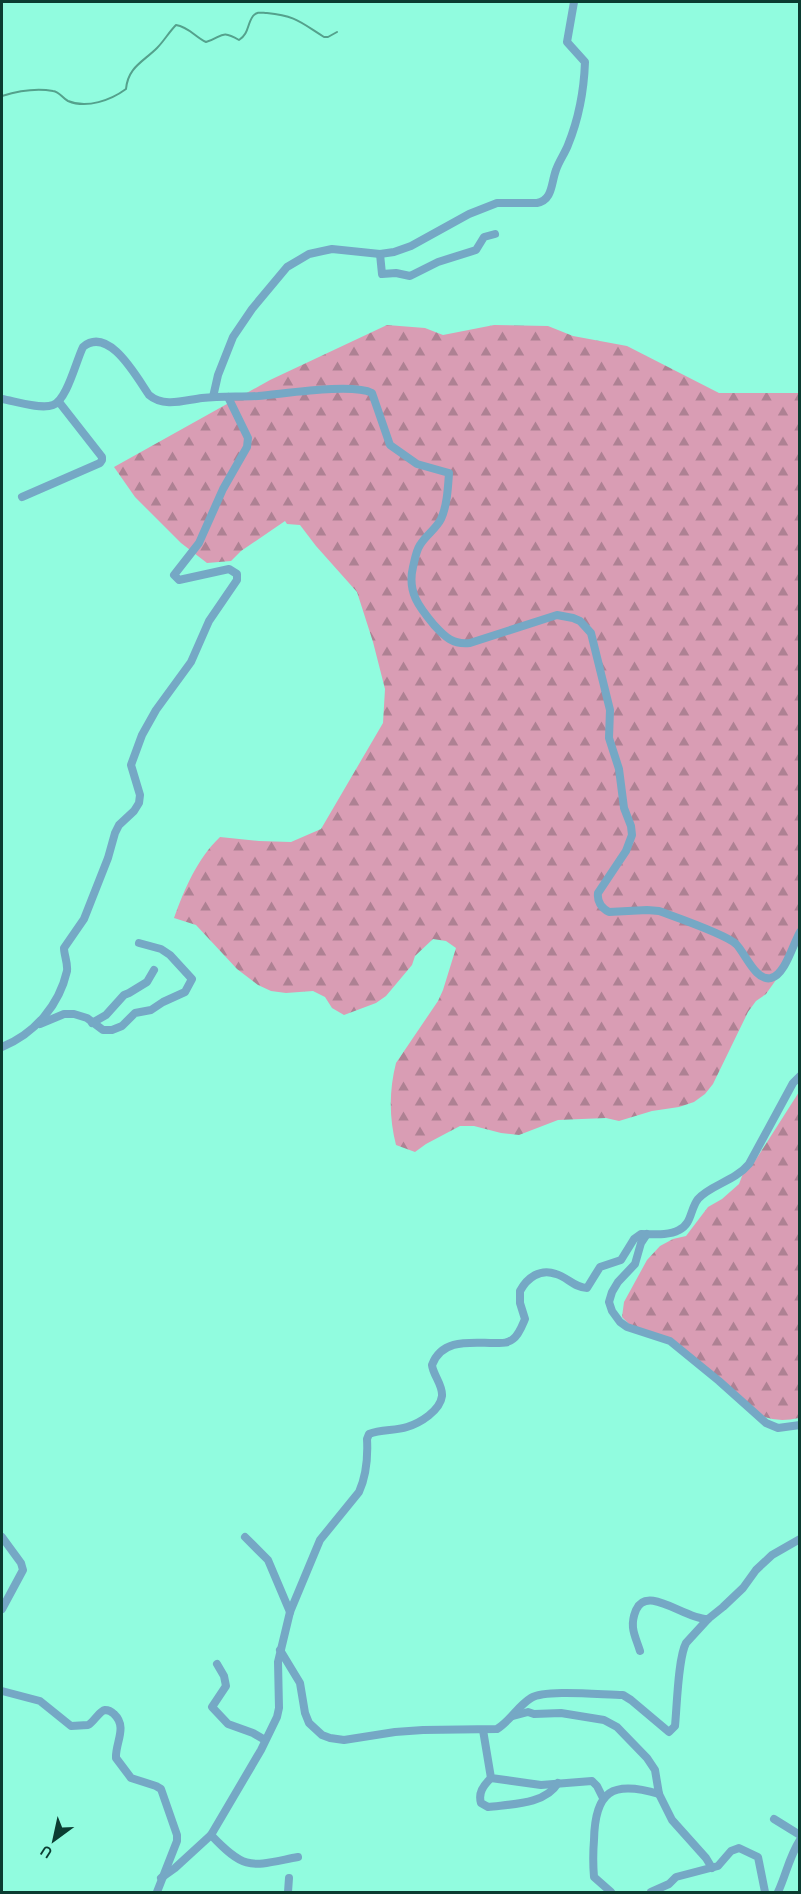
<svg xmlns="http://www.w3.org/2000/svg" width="801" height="1894" viewBox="0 0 801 1894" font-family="Karla,sans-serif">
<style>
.forest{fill:url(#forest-firs)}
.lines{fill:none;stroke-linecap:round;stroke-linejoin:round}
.stream{stroke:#54a18c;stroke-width:2}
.minor{stroke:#75a8c5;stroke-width:8}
</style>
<defs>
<pattern id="forest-firs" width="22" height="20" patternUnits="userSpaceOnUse" patternTransform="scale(1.5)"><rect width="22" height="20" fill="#d99db4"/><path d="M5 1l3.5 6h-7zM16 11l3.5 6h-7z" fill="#ae8193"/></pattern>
</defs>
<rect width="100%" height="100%" fill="#91fcdf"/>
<g class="forest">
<path d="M387,325L425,328L443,335L494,325L548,326L573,336L627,346L719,393H799V932L783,970L766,994L756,1001L748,1012L713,1084L705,1094L694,1102L679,1107L652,1111L619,1121L606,1118L558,1120L519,1135L501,1133L474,1126H460L426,1144L415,1152L396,1145C389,1118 389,1090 396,1063L438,1001L443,990L456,948L446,941L433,939L415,956L412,965L386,996L376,1003L344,1015L332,1008L325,997L313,991L286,993L271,991L258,985L237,969L196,925L174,918C185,888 197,859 220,837L259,841L291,842L321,829L383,723L385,689L373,642L357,592L316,546L300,525L287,524L285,521L241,551L231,561L207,563L181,543L135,497L114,467L270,380Z"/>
<path d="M799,1092V1418C784,1421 772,1421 757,1414L680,1346L631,1326L622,1317L624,1302L647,1260L660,1246L673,1239L686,1236L708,1207L722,1199L739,1184L744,1171L753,1164Z"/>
</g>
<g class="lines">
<path class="stream" d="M2,96C18,91 35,88 53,91C60,92 62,98 68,101C87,109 111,100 126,89C128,67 143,62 157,48C164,41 169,32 176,25C189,27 195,37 206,42C223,37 220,29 239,40C249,34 247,24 253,16C257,11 262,13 267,13C296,16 300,22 324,37H328L337,32"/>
<g class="minor">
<polyline points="380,254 382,274 396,273 410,276 438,262 476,250 484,237 495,234"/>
<path d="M213,397L218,375L233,337L252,309L287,267L309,254L332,249L380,254L394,252L411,246L469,214L497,203H537C553,200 551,183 556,170C559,161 565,153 568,145C579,118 584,90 585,62L567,42L574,2"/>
<path d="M2,399C14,401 41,410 53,405C67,400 76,361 83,347C109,325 137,378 149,395C164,408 185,400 202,398C221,396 239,397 258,396C284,394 352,383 372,393L390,445L417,464L449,473C448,488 447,506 441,519C436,529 426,535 420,545C416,551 415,559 413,567C407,592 419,607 434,625C445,637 453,645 470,643L557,615L573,618L580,621L591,633L610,710L609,738L619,769L624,808L631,826L632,835L626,851L598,893C597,901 601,908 609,912L647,910L659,911C675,917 725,934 736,944C745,953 756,982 771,978C785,975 793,944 800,932"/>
<polyline points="22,497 100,463 102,460 102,457 59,402"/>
<polyline points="92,1023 106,1015 124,995 129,993 147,982 154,970"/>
<polyline points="40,1024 64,1014 74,1014 87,1018 103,1030 112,1030 122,1026 135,1013 151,1010 163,1002 185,992 192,979 170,955 161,949 139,943"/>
<path d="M2,1047C34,1034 59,1006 67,971C68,963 64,955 64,948L84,919L108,858L115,833L119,825L134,811L139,803L140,795L131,765L142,735L156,710L191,662L209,621L237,580V574L229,569L179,580L174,575L199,543L223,489L247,447L248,438L228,397"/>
<polyline points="647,1234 641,1243 635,1264 618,1282 612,1292 609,1302 612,1311 620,1322 627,1327 670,1341 719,1381 766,1423 778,1428 800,1425"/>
<polyline points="2,1537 21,1563 23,1570 2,1609"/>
<polyline points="245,1537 268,1560 290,1612"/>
<path d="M280,1650L300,1683L305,1713L309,1723L322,1735L330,1738L344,1740L395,1732L423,1730L497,1729C510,1721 518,1706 531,1698C546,1689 603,1695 623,1695L631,1700L669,1732L675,1726C677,1706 678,1658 686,1643L708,1619L723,1607L743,1588L756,1570L772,1555L800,1539"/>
<path d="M640,1651C635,1635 629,1627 636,1610C647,1584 686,1620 708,1619"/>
<polyline points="217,1664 224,1676 226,1686 212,1707 228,1724 253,1733 265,1740"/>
<path d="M2,1691L40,1701L71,1726L88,1725C94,1722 99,1711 105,1710C109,1710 111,1711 114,1714C128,1727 115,1743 116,1758L131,1778L156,1786L161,1789L177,1835V1841L157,1892"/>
<polyline points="513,1716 528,1712 534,1714 561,1713 604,1720 617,1727 647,1758 655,1770 659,1794 672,1820 706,1858 712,1868"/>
<polyline points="483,1730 491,1778 541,1785 592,1781 597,1786 603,1798"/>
<path d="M491,1778C483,1786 478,1793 481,1803L488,1807C510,1804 545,1805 558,1783"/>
<polyline points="774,1819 800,1835"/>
<path d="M211,1835C246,1872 251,1866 298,1857"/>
<path d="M161,1878L175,1868L211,1835L261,1750L277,1717L279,1708L278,1662L290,1612L320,1540L359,1492C367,1474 368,1457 367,1439L369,1434C381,1429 395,1431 407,1427C420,1423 440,1411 442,1396C443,1385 433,1375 432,1365C442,1338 471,1343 494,1343C501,1343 507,1344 513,1339C519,1335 522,1326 525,1319L520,1303V1291C527,1278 540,1268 556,1274C567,1277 575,1288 587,1288L600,1267L621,1260L634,1239L641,1234C653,1234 668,1236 679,1230C692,1224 690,1209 698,1199C710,1185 735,1181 749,1164L793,1083L800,1076"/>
<polyline points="288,1892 289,1878"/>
<path d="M611,1892L594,1877C593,1865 593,1852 594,1840C595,1791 612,1780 659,1794"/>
<polyline points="651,1892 669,1884 676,1877 718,1866 731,1851 739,1848 758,1857 765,1892"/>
<path d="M778,1892C786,1875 789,1857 800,1840"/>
</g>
</g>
<rect width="801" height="1894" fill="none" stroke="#0b3c31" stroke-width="6"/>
<g transform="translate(54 1840) rotate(213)" stroke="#91fcdf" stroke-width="4.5" paint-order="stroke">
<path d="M0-4.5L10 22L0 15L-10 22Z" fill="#0b3c31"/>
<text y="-9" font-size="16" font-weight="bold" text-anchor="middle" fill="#0b3c31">U</text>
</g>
</svg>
